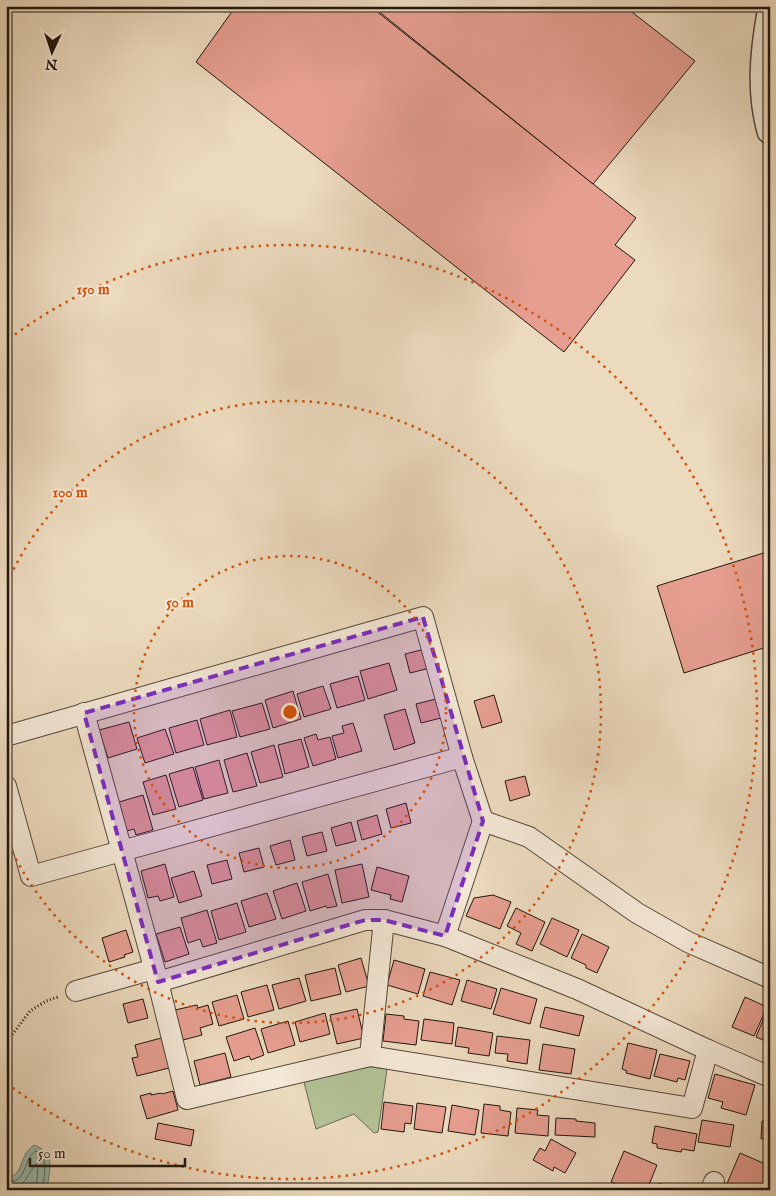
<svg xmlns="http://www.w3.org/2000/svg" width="776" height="1196" viewBox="0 0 776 1196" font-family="'IM FELL English',serif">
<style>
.green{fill:#b2c195;stroke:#696c51}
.water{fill:#99bbae;stroke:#69796e}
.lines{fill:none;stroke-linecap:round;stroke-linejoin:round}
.shore{stroke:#5c685e;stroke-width:1}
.building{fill:#e69e90;stroke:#20160d}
.minor-casing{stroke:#534739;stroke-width:22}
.tertiary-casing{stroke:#534739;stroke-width:28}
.path{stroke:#20160d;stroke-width:3;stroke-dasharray:1 2.5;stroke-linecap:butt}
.minor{stroke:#f3e7d5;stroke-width:20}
.tertiary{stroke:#f3e7d5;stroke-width:25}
.marked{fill:#7b2cbf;fill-opacity:0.2;stroke:#7b2cbf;stroke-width:4;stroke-dasharray:10 6;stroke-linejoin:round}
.ring{fill:none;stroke:#d4520c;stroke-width:2.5;stroke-dasharray:2.5 5}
.centre{fill:#d4520c;stroke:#f3e7d5;stroke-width:2.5}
.ring-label{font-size:15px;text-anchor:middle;font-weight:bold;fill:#d4520c;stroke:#f3e7d5;stroke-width:4;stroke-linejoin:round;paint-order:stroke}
</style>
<rect width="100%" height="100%" fill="#ecdabe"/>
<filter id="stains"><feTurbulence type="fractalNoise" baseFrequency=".004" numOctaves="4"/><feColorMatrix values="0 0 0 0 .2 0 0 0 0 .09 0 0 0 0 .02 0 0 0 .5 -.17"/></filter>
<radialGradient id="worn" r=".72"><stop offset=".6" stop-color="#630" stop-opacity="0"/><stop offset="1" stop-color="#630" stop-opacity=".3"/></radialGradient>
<polygon class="green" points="352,1064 387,1069 378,1132 374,1133 354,1114 316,1129 303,1078"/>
<path class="water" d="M34,1145C57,1154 49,1170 47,1190H6V1177C22,1178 20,1159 28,1151C29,1149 32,1147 34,1145Z"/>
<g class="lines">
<g class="shore">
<path d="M6,1182C28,1184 23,1158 36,1151C50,1159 43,1176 43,1190"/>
<path d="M6,1189C26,1190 26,1174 36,1164L38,1167L36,1190"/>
</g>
</g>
<g class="building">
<polygon points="236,6 370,6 636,218 615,245 635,260 564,352 196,62"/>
<polygon points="372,6 624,6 695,61 593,184"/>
<polygon points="770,551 770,646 684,673 657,586"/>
<polygon points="425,649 430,668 410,673 405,654"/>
<polygon points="389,663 397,690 368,699 360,671"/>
<polygon points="358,676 365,700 337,708 330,684"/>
<polygon points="323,686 331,709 304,717 297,694"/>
<polygon points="293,691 301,719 273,728 265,700"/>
<polygon points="494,695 502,722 482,728 474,701"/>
<polygon points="436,699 441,718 421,723 416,704"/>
<polygon points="262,703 270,729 240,737 232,711"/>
<polygon points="405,709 415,743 394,750 384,715"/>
<polygon points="230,710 237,737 207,745 200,719"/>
<polygon points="197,720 204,745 176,753 169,728"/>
<polygon points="129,722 137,749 108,758 99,730"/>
<polygon points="353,723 362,751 338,758 332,736 344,733 342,726"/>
<polygon points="165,729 174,754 145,763 137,738"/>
<polygon points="316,734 318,740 330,737 336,759 313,766 304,738"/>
<polygon points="301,739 309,767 285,774 278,745"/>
<polygon points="274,745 283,777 260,783 251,752"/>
<polygon points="247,753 257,786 233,792 224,760"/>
<polygon points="219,760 228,793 204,799 195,767"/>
<polygon points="193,767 203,800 179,807 169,774"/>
<polygon points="166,775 176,809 153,815 143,782"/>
<polygon points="525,776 530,795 510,801 505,781"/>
<polygon points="143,795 153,830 136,835 134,829 127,831 119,802"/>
<polygon points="406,803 411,823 391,828 386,809"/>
<polygon points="377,815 382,834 362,840 357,821"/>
<polygon points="351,822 356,841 336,846 331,828"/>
<polygon points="322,832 327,851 307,856 302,837"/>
<polygon points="290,840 295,860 276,865 270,846"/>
<polygon points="259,848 264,867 244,872 239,853"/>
<polygon points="227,860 232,879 212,884 207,865"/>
<polygon points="165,864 174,897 160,901 158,896 148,898 141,871"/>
<polygon points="362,864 369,897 342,903 335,870"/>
<polygon points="377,867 409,876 402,902 390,899 391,895 371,890"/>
<polygon points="194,871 202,896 179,903 171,878"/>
<polygon points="328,874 337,906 327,908 326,906 310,911 302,882"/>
<polygon points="297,883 306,911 282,919 273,891"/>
<polygon points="267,893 276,919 249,927 241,901"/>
<polygon points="493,895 511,902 500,929 466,916 474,898"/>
<polygon points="237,903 246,932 219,940 211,911"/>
<polygon points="516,908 545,922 532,951 516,944 521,933 507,926"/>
<polygon points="207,910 217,943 203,947 200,939 188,943 181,918"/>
<polygon points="552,918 579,930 567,957 540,944"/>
<polygon points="180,927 189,954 165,962 156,934"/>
<polygon points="126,930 133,952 124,955 125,957 109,962 102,938"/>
<polygon points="582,934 609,947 597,973 586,968 586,965 571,958"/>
<polygon points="361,958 369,986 346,992 338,965"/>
<polygon points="394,960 425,969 418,994 387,985"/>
<polygon points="335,968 341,994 311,1001 305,975"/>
<polygon points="430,972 460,980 452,1005 423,996"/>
<polygon points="299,978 306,1001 279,1009 272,985"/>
<polygon points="467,980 497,989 491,1009 461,1001"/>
<polygon points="267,985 274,1010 248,1017 241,992"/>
<polygon points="501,988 537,999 530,1024 493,1014"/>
<polygon points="237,995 244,1019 219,1026 212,1002"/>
<polygon points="745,997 767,1007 754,1036 732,1027"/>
<polygon points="143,999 148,1018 128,1023 123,1004"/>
<polygon points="197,1005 198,1008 208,1005 213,1024 200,1028 202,1035 183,1040 175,1010"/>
<polygon points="545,1007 584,1016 579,1036 540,1027"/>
<polygon points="768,1008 770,1009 770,1043 756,1037"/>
<polygon points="357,1009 364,1038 337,1044 330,1015"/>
<polygon points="325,1013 330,1034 300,1042 295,1022"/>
<polygon points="386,1014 404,1016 404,1019 419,1021 416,1045 383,1041"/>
<polygon points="424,1019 454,1023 452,1044 421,1040"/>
<polygon points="288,1021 295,1045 268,1053 261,1029"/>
<polygon points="458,1027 493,1033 489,1056 468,1053 469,1048 455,1046"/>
<polygon points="255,1028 264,1055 251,1060 249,1056 234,1061 226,1037"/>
<polygon points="497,1036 530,1040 527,1064 507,1061 508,1054 495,1053"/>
<polygon points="165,1037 173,1067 137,1076 132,1058 138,1057 135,1045"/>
<polygon points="628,1043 657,1050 650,1079 626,1073 627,1071 622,1069"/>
<polygon points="543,1044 575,1049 571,1074 539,1070"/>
<polygon points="225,1053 231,1077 200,1085 194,1061"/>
<polygon points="660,1054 690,1061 685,1080 678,1078 677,1082 654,1076"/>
<polygon points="715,1074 755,1085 746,1115 721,1108 723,1102 708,1098"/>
<polygon points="173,1091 178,1110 147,1119 140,1096 151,1093 151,1095 161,1093 162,1094"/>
<polygon points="384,1102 413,1106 411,1124 405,1123 404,1132 381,1129"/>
<polygon points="417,1103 446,1107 442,1133 414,1129"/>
<polygon points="484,1104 500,1106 500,1110 511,1112 508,1136 481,1133"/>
<polygon points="452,1105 479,1110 475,1135 448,1131"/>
<polygon points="517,1108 538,1110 537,1115 549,1116 548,1136 515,1133"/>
<polygon points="556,1118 576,1119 576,1121 595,1123 595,1137 555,1135"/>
<polygon points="702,1120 734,1125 730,1147 698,1142"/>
<polygon points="762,1121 770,1121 770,1151 767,1151 768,1139 761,1139"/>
<polygon points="158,1123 194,1130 191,1146 155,1139"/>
<polygon points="655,1126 697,1134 694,1151 682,1149 681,1152 657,1148 657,1144 652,1143"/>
<polygon points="551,1139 576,1153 565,1173 554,1167 553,1171 533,1160 540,1148 545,1151"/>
<polygon points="624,1151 657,1165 647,1190 631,1190 611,1182"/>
<polygon points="740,1153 770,1166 770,1171 762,1190 733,1190 726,1186"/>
<polygon points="659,1183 678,1190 656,1190"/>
</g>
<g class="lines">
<g class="minor-casing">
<g id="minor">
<polyline points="84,713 158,982 187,1099 370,1056 692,1108 708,1050"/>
<polyline points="6,736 423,617 462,757 483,821 529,837 637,913 688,942 770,978"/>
<polyline points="6,786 31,876 462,757"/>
<polyline points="445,936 483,821"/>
<polyline points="158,982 365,920 384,920 445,936 577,989 708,1050 770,1077"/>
<polyline points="76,991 154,969"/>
<polyline points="370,1056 384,920"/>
<polyline points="711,1190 714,1182"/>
</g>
</g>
<g class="tertiary-casing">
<path id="tertiary" d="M770,13C763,52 759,91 770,131"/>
</g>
<polyline class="path" points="6,1043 30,1011 46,1001 58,997"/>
<use href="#minor" class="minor"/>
<use href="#tertiary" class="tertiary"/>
</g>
<path class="marked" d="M423,617L483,821L445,936L384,920H365L158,982L84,713Z"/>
<g class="ring">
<circle cx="290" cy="712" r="156"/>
<path d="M7 583A311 311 0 1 1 7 841"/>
<path d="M9 339A467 467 0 1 1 9 1085"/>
</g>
<circle cx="290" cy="712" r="8" class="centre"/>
<g class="ring-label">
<text x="93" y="294">150 m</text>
<text x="70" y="497">100 m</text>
<text x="180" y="607">50 m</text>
</g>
<rect width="776" height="1196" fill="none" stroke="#ecdabe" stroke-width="25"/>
<rect x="8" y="8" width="761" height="1181" fill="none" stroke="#20160d" stroke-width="2.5"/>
<rect x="12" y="12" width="751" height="1171" fill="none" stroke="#20160d"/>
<g transform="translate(52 52) rotate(183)" stroke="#f3e7d5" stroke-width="4" paint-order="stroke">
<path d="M0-4L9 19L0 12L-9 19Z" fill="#20160d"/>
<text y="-8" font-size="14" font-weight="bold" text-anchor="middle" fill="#20160d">N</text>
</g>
<path d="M30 1158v8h155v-8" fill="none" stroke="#20160d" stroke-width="2.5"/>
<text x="38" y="1158" font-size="15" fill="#20160d" stroke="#f3e7d5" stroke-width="4" paint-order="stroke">50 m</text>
<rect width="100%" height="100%" filter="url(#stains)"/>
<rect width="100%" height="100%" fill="url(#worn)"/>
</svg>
